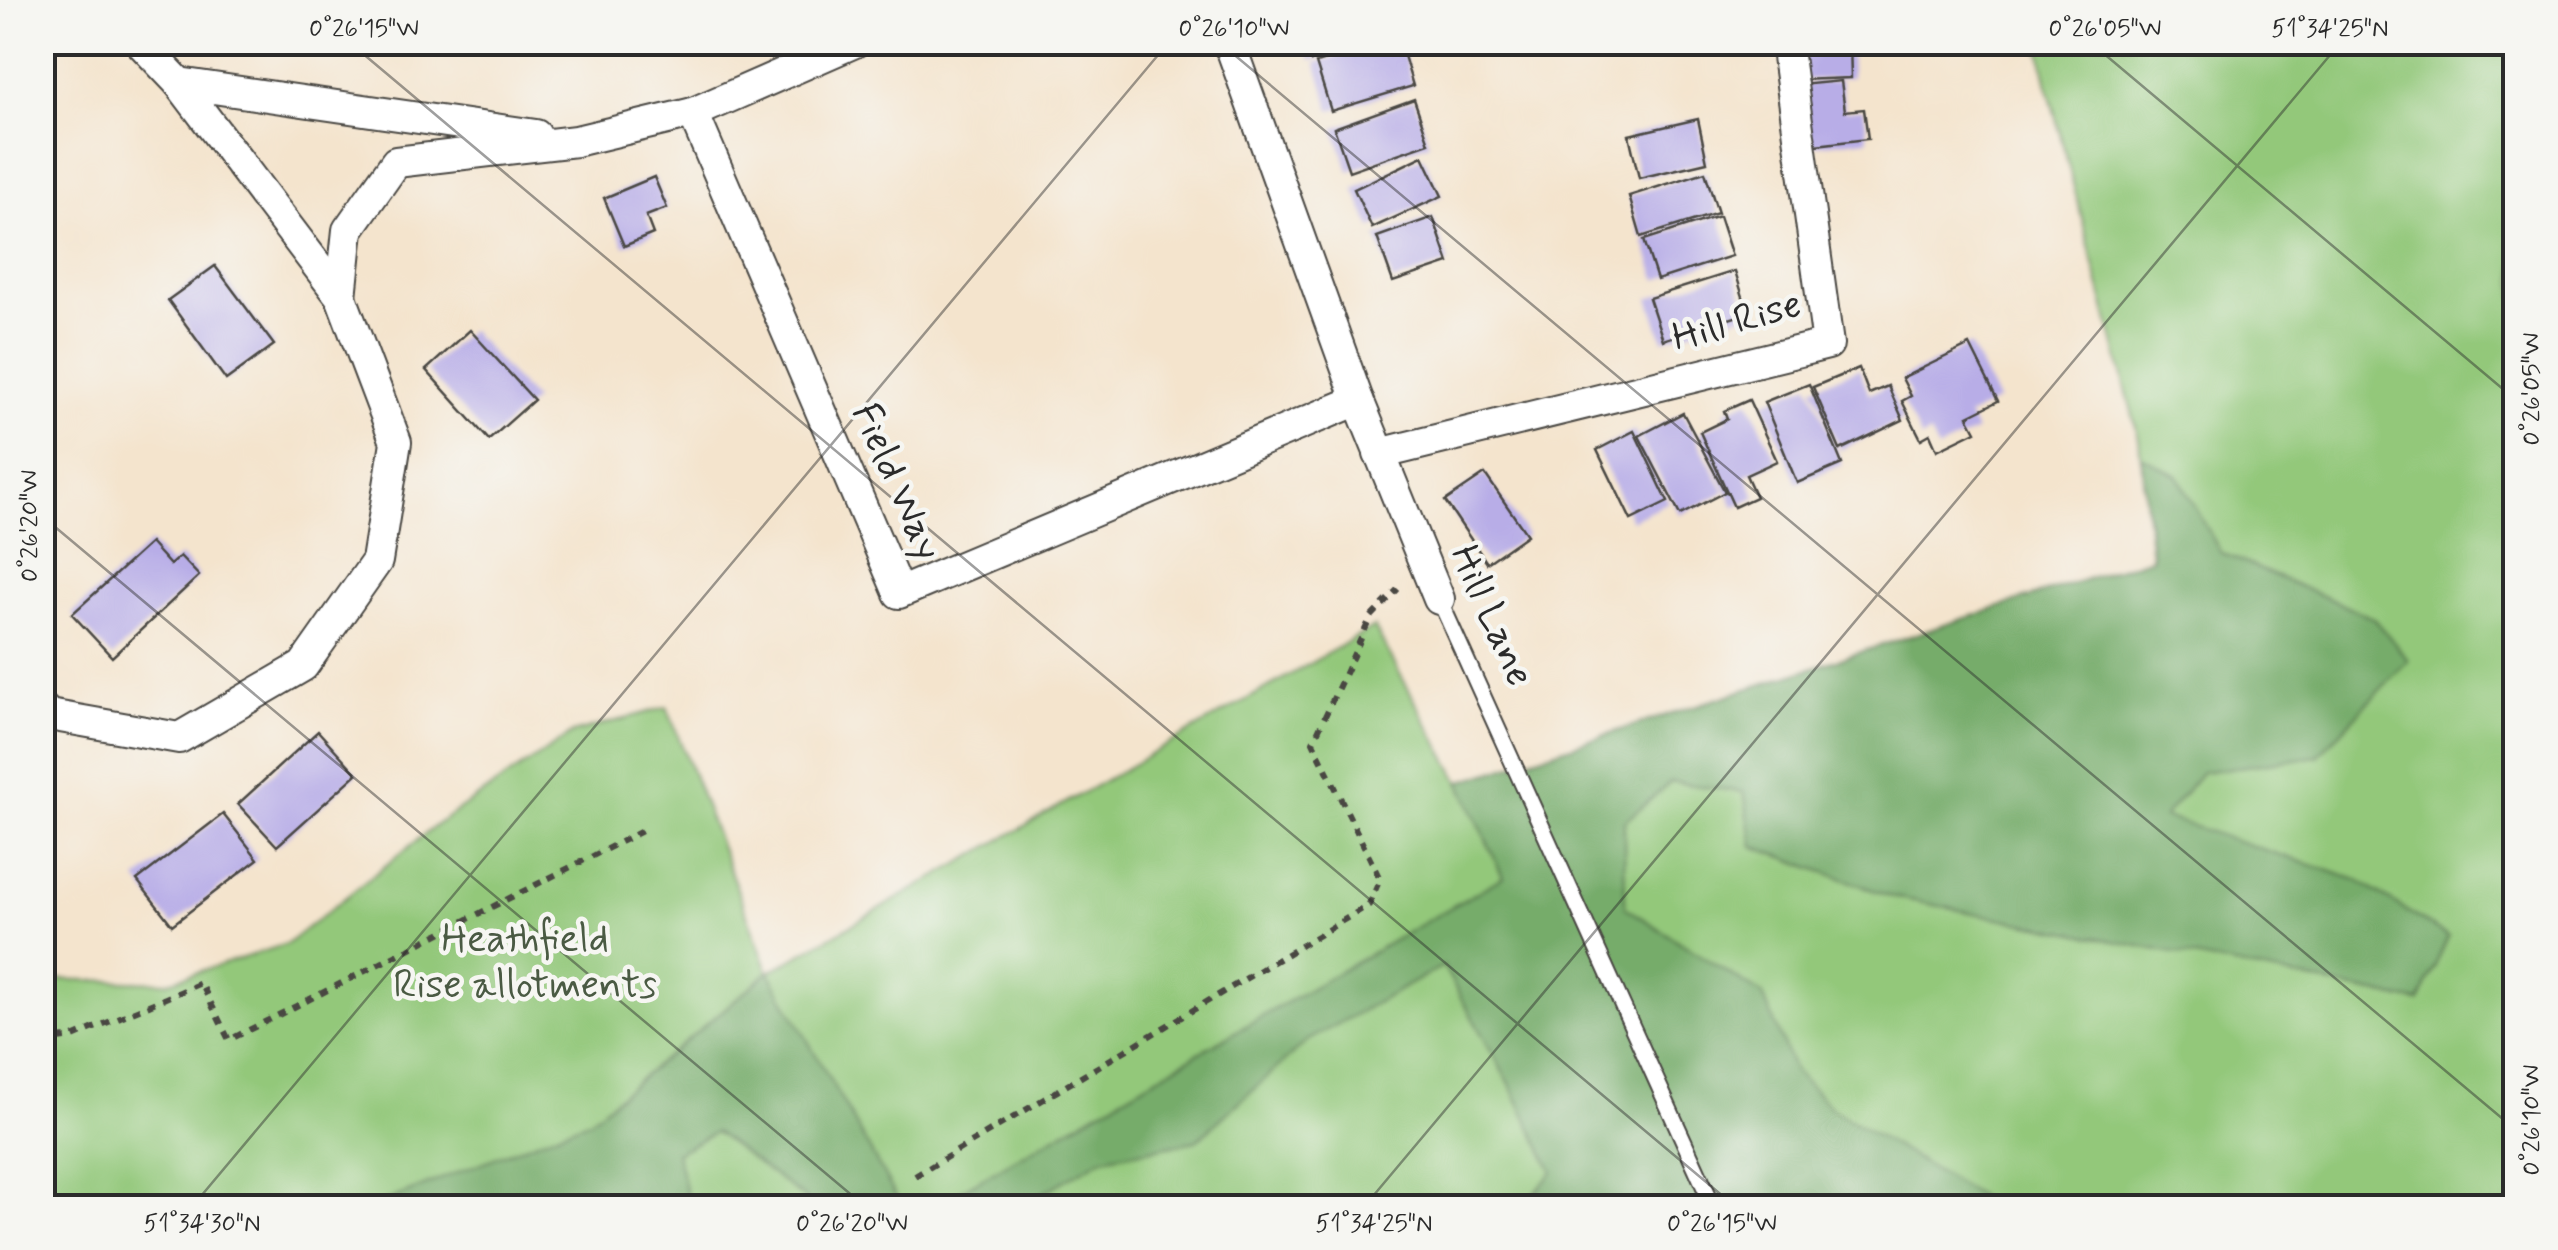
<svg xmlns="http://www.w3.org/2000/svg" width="2558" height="1250" viewBox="0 0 2558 1250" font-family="Mynerve,sans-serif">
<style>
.green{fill:#93c87a;stroke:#5f7a52;stroke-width:2.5}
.forest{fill:#76ac6a;stroke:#506c4a;stroke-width:2.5}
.building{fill:#b8ade7}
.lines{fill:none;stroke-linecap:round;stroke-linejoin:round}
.service-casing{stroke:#494743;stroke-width:19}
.minor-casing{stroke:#494743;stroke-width:34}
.path{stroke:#494743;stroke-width:6;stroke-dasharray:8 8;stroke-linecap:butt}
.service{stroke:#fff;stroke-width:15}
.minor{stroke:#fff;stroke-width:30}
.ticks{fill:none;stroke:#2b2b2b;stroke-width:2.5;stroke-opacity:0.45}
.labels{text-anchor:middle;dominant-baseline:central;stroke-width:9;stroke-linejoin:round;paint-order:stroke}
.street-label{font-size:40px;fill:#2b2b2b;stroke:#f6f6f2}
.park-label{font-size:40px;fill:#4a5a43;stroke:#f6f6f2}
.neatline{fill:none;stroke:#2b2b2b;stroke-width:4}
.ticks-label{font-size:25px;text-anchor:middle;fill:#2b2b2b}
</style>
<rect width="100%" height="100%" fill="#f6f6f2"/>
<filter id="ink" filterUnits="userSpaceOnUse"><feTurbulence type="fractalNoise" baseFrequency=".01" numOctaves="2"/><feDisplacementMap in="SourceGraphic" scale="20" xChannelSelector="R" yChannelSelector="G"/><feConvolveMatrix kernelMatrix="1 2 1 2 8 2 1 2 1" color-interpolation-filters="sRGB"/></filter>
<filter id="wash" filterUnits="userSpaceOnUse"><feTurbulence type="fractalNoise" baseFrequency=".0048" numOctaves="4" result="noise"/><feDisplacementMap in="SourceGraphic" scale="40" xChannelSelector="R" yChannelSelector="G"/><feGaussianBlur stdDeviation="2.25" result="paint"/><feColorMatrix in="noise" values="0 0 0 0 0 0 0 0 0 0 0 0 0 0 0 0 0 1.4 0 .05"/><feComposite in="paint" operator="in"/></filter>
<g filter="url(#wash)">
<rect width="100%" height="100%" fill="#f4e4cd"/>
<polygon class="green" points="2039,43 2515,43 2515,1207 43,1207 42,979 166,982 287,944 439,823 573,733 667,707 769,972 1374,627 1460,782 2151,558 2139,439 2049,91"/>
<g class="forest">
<polygon points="2141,456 2178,476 2221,553 2374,618 2408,660 2318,756 2202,772 2164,817 2357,880 2448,937 2419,1002 1889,896 1753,846 1744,792 1671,782 1624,822 1625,907 1763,995 1794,1071 1832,1109 1997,1207 1522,1207 1553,1172 1510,1084 1443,966 1307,1041 1196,1141 1103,1158 1019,1207 931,1208 1503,877 1460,782 2152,558"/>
<polygon points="769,972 902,1207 816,1207 715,1132 676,1153 690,1207 384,1207 383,1202 590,1120"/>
</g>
<g id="blocks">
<g class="building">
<polygon points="1304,42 1356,42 1356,43 1311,61"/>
<polygon points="1382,42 1400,42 1413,86 1331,111 1316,63"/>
<polygon points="1796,42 1850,42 1851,78 1798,80"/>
<polygon points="1841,81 1845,111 1864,109 1868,139 1807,146 1799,85"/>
<polygon points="1414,99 1429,143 1349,171 1334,128"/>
<polygon points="1698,119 1707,162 1639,178 1629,135"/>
<polygon points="1423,156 1442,196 1372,228 1354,189"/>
<polygon points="1705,172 1718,213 1641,237 1629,196"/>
<polygon points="654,177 667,208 646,216 653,234 624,246 604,198"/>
<polygon points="1719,216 1732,256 1657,280 1644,240"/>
<polygon points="1433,217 1449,263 1393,282 1377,237"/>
<polygon points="215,266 274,345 226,380 168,300"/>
<polygon points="1735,271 1748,313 1663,340 1649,298"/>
<polygon points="470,330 534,400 489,440 426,370"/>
<polygon points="1970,345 1998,401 1968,416 1976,431 1937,450 1930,434 1921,439 1902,401 1911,396 1902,378"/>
<polygon points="1859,368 1869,394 1888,386 1903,420 1840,450 1813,387"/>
<polygon points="1809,384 1842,464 1797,483 1764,402"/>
<polygon points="1749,400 1777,461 1746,475 1756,497 1734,507 1700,432 1727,419 1724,411"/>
<polygon points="1683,413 1725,492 1680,515 1639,436"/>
<polygon points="1634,431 1668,502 1631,520 1597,450"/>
<polygon points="1485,474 1527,535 1487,563 1445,501"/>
<polygon points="150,543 170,565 180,556 199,576 112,657 72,614"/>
<polygon points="318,731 357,774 277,846 238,804"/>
<polygon points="223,814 258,859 172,925 137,880"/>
</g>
</g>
</g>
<g filter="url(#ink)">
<use href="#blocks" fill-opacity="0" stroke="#494743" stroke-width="2.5"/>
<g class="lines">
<g class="service-casing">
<polyline id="service" points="1439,599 1714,1208"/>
</g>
<g class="minor-casing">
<g id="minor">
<polyline points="140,42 179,83 536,135"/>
<polyline points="1229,42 1358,400 1439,599"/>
<polyline points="693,113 899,593 1358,400"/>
<polyline points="341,297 348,230 396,162 576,141 693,113 855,42"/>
<polyline points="1379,454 1828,344 1786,42"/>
<polyline points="42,708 49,715 179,738 303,666 377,561 396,442 341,297 179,83"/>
</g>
</g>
<g class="path">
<polyline points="42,1041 73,1037 201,983 229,1040 646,829"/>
<polyline points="915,1176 1369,905 1380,879 1313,742 1371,617 1398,589"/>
<polyline points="2311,1199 2313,1208"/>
</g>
<use href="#service" class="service"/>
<use href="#minor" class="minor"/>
</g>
</g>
<path class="ticks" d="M349,42L1737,1208M1219,42L2516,1130M2090,42L2516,400M42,516L867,1208M191,1208L1169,42M1363,1208L2341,42"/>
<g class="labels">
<g class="street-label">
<text transform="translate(1737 322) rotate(-16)">Hill Rise</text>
<text transform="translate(896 482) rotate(66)">Field Way</text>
<text transform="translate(1491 616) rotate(66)">Hill Lane</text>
</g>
<g class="park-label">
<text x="525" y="940">Heathfield<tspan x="525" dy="46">Rise allotments</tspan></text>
</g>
</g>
<rect width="2558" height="1250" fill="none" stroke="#f6f6f2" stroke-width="110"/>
<rect x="55" y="55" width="2448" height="1140" class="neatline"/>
<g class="ticks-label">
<text x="364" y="36">0°26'15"W</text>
<text x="1234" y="36">0°26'10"W</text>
<text x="2105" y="36">0°26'05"W</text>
<text x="2330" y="36">51°34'25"N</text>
<text transform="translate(2530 389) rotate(-90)" y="9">0°26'05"W</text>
<text transform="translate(28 526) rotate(-90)" y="9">0°26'20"W</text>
<text transform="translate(2530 1120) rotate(-90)" y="9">0°26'10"W</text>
<text x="202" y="1231">51°34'30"N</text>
<text x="852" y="1231">0°26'20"W</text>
<text x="1374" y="1231">51°34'25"N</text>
<text x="1722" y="1231">0°26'15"W</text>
</g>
</svg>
